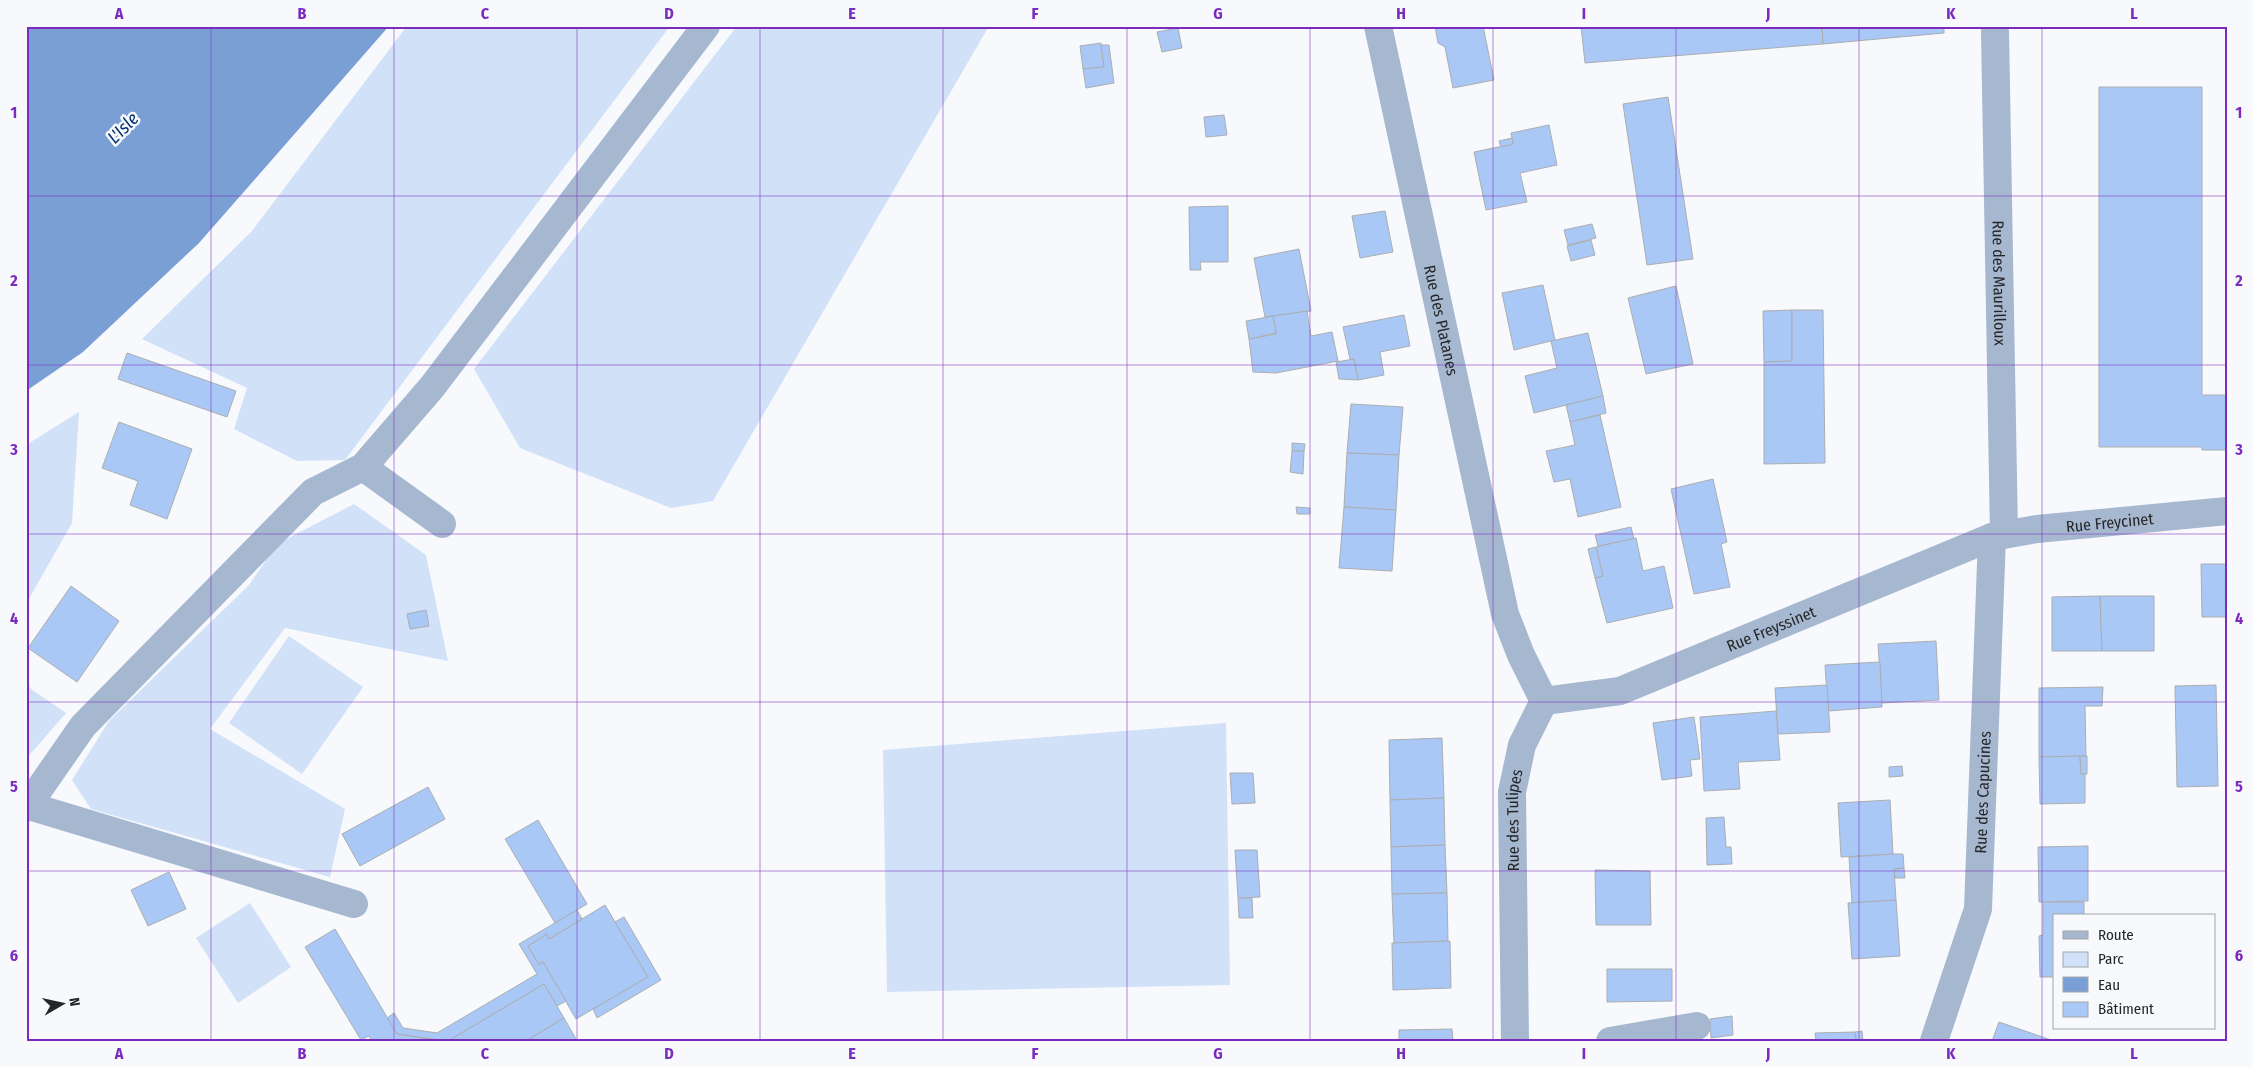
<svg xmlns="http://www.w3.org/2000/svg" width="2253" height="1067" viewBox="0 0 2253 1067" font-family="'Fira Sans Condensed',sans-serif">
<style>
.green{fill:#d1e1f8}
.water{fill:#7a9fd5}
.building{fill:#a9c8f5;stroke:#abaeb1}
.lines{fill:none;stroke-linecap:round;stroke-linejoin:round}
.minor{stroke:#a6b7d0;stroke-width:28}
.grid{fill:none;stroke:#7b2cbf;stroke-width:1;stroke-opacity:0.55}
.labels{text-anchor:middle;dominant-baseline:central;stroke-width:5;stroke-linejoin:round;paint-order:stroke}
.street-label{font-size:16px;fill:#252627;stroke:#f7f9fd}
.water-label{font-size:18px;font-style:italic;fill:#003271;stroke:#f7f9fd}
.neatline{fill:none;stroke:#7b2cbf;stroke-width:2}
.grid-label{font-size:16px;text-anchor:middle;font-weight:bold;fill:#7b2cbf}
</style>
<rect width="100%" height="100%" fill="#f7f9fd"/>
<g class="green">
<polygon points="407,26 670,26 345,460 297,461 234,429 247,388 142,339 252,231"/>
<polygon points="737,26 989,26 713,501 671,508 520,448 474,369"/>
<polygon points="79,412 72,523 26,604 26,445"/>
<polygon points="354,504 426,555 448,661 285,628 210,729 345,809 330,877 91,809 72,780 109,721 249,585 277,544"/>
<polygon points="289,636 363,687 302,774 229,723"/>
<polygon points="26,681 31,689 66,713 26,759"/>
<polygon points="1226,723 1230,985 887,992 883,750"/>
<polygon points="250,903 291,967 238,1003 196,938"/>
</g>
<polygon class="water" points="26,26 389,26 199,243 83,352 26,391"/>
<g class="building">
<polygon points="1435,26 1483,26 1494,80 1453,88 1445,47 1438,43"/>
<polygon points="1581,26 1822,26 1823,44 1585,63"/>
<polygon points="1822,26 1944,26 1944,33 1823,44"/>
<polygon points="1178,28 1182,48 1162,52 1157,32"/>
<polygon points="1101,43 1104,67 1083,69 1080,46"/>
<polygon points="1101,45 1109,45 1114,83 1086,88 1083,69 1104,67"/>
<polygon points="2099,87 2202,87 2202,395 2227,395 2227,450 2202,450 2202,447 2099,447"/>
<polygon points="1668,97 1693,259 1647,265 1623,104"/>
<polygon points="1224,115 1227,135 1206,137 1204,117"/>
<polygon points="1549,125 1557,165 1520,173 1527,202 1486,210 1474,152 1513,144 1511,133"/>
<polygon points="1512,138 1513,144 1501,147 1499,141"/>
<polygon points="1228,206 1228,262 1200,262 1201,270 1190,270 1189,207"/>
<polygon points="1385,211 1393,252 1360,258 1352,216"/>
<polygon points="1592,224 1596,238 1568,245 1564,230"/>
<polygon points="1591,240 1595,255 1571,261 1567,246"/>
<polygon points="1299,249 1311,311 1265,317 1254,258"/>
<polygon points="1543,285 1555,340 1514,350 1502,293"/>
<polygon points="1676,286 1693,364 1646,374 1628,298"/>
<polygon points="1792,310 1792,361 1764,362 1763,311"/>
<polygon points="1792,310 1823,310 1825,463 1764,464 1764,362 1792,361"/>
<polygon points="1307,311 1311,336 1332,332 1338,361 1276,373 1253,372 1249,339 1276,334 1273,316"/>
<polygon points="1404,315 1410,346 1380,352 1384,375 1358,380 1354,359 1350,359 1343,327"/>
<polygon points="1273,316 1276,333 1249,339 1246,321"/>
<polygon points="1588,333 1603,396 1534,413 1525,376 1557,368 1551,341"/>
<polygon points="127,353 236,391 227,417 118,379"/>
<polygon points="1354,359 1358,380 1339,379 1336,362"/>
<polygon points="1603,396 1606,413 1570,422 1566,405"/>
<polygon points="1351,404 1403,407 1399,455 1347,453"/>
<polygon points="1600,415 1621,507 1578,517 1570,479 1554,482 1546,451 1575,445 1570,422"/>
<polygon points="119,422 192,449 167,519 130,505 138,481 102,468"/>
<polygon points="1292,443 1305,444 1304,451 1292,451"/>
<polygon points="1292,451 1304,451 1303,474 1290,472"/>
<polygon points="1347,453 1399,455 1396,510 1344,507"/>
<polygon points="1713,479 1727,542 1721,544 1730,587 1694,594 1671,489"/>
<polygon points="1296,507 1310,508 1310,514 1297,514"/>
<polygon points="1344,507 1396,510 1392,571 1339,568"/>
<polygon points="1631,527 1634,539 1598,546 1595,535"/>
<polygon points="1636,538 1643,571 1664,566 1673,608 1607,623 1595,578 1603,576 1596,547"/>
<polygon points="1596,547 1603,576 1595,578 1588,549"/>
<polygon points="2201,564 2227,564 2227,617 2202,617"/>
<polygon points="71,586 119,621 77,682 28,648"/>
<polygon points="2100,596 2102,651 2052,651 2052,597"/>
<polygon points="2100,596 2154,596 2154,651 2102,651"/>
<polygon points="426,610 429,626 410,629 407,614"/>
<polygon points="1936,641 1939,700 1882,703 1878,644"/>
<polygon points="1880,662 1882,707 1828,711 1825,665"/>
<polygon points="1827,685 1830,732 1778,734 1775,688"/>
<polygon points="2216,685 2218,786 2177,787 2175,686"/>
<polygon points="2103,687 2102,706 2085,706 2086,756 2039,757 2039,688"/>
<polygon points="1776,711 1780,760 1738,762 1740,789 1704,791 1700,717"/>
<polygon points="1694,717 1700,759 1690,760 1692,776 1662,780 1653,723"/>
<polygon points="1442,738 1444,798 1390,800 1389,740"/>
<polygon points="2080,756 2081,774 2085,774 2085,803 2040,804 2039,757"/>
<polygon points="2080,756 2087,756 2087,774 2081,774"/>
<polygon points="1902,766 1903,776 1889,777 1889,767"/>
<polygon points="1230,773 1253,773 1255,803 1232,804"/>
<polygon points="428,787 445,819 360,866 342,834"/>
<polygon points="1444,798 1445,845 1391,847 1390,800"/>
<polygon points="1890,800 1893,854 1841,857 1838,803"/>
<polygon points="1724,817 1726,847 1731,847 1732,864 1707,865 1706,818"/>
<polygon points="538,820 587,904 555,923 505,839"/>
<polygon points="1445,845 1447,893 1392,894 1391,847"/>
<polygon points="2088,846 2088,901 2039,902 2038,847"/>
<polygon points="1235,850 1257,850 1260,897 1238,898"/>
<polygon points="1893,854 1903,854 1904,868 1894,869 1896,900 1852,903 1849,857"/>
<polygon points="1904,868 1905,878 1895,878 1894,869"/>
<polygon points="1595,870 1650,871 1651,925 1596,925"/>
<polygon points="169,872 186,909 148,926 131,890"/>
<polygon points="1447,893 1448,941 1394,943 1392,894"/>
<polygon points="1238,898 1252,898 1253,918 1239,918"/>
<polygon points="1896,900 1900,956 1852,959 1848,903"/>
<polygon points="2043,902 2084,902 2084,916 2054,916 2054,977 2040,977 2039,936 2043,935"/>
<polygon points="605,905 648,977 576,1019 543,962 539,965 528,946 547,934 549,939"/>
<polygon points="577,910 582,919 549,939 547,934 528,946 539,965 543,962 566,1001 557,1006 544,984 448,1041 397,1034 387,1018 394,1013 403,1028 437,1033 537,974 519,944"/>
<polygon points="624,917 661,980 597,1018 593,1009 648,977 615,922"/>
<polygon points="335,929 397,1034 442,1041 372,1041 369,1036 361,1040 305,947"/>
<polygon points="1450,941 1451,988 1393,990 1392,943"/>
<polygon points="1607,969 1672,969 1672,1001 1607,1002"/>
<polygon points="544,984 564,1018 526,1041 448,1041"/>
<polygon points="1732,1016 1733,1035 1711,1038 1710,1019"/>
<polygon points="564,1018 576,1039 573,1041 526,1041"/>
<polygon points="1999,1022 2054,1041 1992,1041"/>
<polygon points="1452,1029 1453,1041 1399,1041 1399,1030"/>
<polygon points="1862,1031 1863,1041 1856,1041 1855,1032"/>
<polygon points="1855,1032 1856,1041 1816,1041 1815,1033"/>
</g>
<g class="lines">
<g class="minor">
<path id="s1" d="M1378,26L1505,614L1521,655L1544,701"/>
<path id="s2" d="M1995,32L2004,534"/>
<polyline points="363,467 442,524"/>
<path id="s3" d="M1544,701L1620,691L1992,537L2037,529L2227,511"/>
<polyline points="26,805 354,904"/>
<polyline points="26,808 83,726 313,492 363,467 432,387 706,26"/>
<path id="s4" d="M1515,1041L1512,792L1522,745L1544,701"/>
<polyline points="1610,1041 1697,1026"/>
<path id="s5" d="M1934,1041L1978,909L1992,537"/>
</g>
</g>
<path class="grid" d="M211,26V1041M394,26V1041M577,26V1041M760,26V1041M943,26V1041M1127,26V1041M1310,26V1041M1493,26V1041M1676,26V1041M1859,26V1041M2042,26V1041M26,196H2227M26,365H2227M26,534H2227M26,702H2227M26,871H2227"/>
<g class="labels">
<g class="street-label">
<text stroke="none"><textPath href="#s2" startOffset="251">Rue des Maurilloux</textPath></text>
<text stroke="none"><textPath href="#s1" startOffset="301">Rue des Platanes</textPath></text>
<text stroke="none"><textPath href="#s3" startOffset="598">Rue Freycinet</textPath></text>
<text stroke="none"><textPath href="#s3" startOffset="240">Rue Freyssinet</textPath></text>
<text stroke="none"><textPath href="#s5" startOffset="256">Rue des Capucines</textPath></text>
<text stroke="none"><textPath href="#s4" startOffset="221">Rue des Tulipes</textPath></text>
</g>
<g class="water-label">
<text transform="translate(123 128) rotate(-46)">L'Isle</text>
</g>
</g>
<rect width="2253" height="1067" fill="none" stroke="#f7f9fd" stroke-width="55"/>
<rect x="2053" y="914" width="162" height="115" fill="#f7f9fd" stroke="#a3a5a7"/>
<rect x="2063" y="931" width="25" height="8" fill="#a6b7d0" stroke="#a3a5a7"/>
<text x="2098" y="940" font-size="15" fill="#252627">Route</text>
<rect x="2063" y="952" width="25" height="15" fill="#d1e1f8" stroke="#a3a5a7"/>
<text x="2098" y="964" font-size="15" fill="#252627">Parc</text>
<rect x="2063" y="977" width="25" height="15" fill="#7a9fd5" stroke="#a3a5a7"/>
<text x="2098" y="990" font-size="15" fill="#252627">Eau</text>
<rect x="2063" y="1002" width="25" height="15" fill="#a9c8f5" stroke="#a3a5a7"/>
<text x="2098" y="1014" font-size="15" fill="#252627">Bâtiment</text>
<g transform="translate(62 1004) rotate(81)" stroke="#f7f9fd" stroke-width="4" paint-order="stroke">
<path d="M0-4L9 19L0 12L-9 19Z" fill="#252627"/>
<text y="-8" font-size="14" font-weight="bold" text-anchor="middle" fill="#252627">N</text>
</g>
<rect x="28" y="28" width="2198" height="1012" class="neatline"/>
<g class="grid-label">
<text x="119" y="19">A</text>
<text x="302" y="19">B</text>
<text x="485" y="19">C</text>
<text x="669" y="19">D</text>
<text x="852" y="19">E</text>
<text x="1035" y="19">F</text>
<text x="1218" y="19">G</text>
<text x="1401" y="19">H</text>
<text x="1584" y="19">I</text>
<text x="1768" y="19">J</text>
<text x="1951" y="19">K</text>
<text x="2134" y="19">L</text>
<text x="14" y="118">1</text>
<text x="2239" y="118">1</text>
<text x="14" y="286">2</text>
<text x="2239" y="286">2</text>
<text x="14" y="455">3</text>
<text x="2239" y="455">3</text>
<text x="14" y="624">4</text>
<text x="2239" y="624">4</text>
<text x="14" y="792">5</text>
<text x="2239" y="792">5</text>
<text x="14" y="961">6</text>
<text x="2239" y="961">6</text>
<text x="119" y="1059">A</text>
<text x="302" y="1059">B</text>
<text x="485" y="1059">C</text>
<text x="669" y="1059">D</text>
<text x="852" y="1059">E</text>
<text x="1035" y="1059">F</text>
<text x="1218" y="1059">G</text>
<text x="1401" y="1059">H</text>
<text x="1584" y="1059">I</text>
<text x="1768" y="1059">J</text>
<text x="1951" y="1059">K</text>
<text x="2134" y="1059">L</text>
</g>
</svg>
